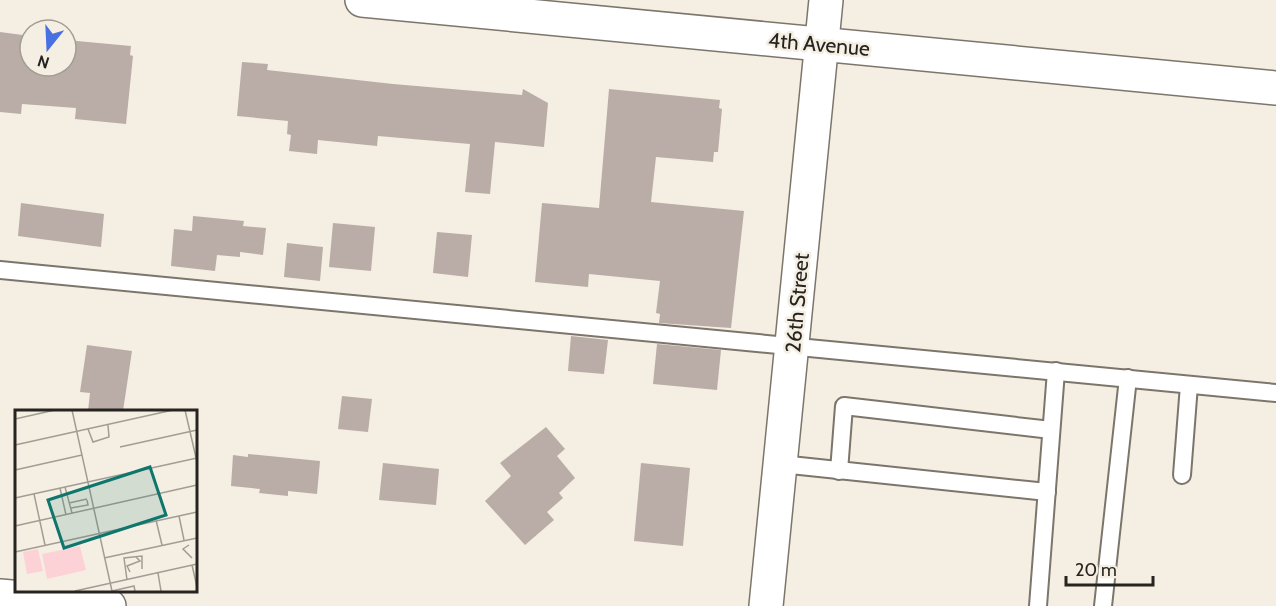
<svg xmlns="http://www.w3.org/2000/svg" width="1276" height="606" viewBox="0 0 1276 606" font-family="Cabin,sans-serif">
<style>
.building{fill:#baada7}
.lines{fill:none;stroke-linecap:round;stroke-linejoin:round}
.lane-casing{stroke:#7c756b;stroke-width:20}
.street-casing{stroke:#7c756b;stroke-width:36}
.primary-casing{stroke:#7c756b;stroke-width:36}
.lane{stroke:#fff;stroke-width:16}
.street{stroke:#fff;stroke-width:33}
.primary{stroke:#fff;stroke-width:33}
.labels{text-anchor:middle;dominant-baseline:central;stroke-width:5;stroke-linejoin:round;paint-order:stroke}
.street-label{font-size:21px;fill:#262420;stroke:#f5eee2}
.inset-road{fill:none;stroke:#a29d94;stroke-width:1.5}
.view{fill:#0f766e;fill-opacity:0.15;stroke:#0f766e;stroke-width:3}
.inset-edge{fill:none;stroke:#262420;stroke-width:3}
</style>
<rect width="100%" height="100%" fill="#f5eee2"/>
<g class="building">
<polygon points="0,32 30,36 30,66 66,66 66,40 131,46 130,55 133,56 126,124 75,119 76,108 22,104 21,114 0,112"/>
<polygon points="242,62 268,64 267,70 393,84 522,95 523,89 548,103 544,147 495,142 490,194 465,192 470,144 378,136 377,146 318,140 317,154 289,151 291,135 287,134 288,121 237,116"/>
<polygon points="609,89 720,100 719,108 722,109 718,152 714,152 713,162 656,157 651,202 744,211 731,328 659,323 660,314 656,313 660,281 589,274 588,287 535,282 542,203 599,208"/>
<polygon points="21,203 104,214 101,247 18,236"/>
<polygon points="193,216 244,221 243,226 266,228 263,255 240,252 240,257 217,255 215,271 171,266 174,229 192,231"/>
<polygon points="333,223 375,227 371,271 329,267"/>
<polygon points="437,232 472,235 468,277 433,273"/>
<polygon points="287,243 323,247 320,281 284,277"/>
<polygon points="571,336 608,340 604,374 568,371"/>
<polygon points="657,344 721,350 717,390 653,384"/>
<polygon points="87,345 132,351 123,411 88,411 90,393 80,392"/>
<polygon points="342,396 372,399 368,432 338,429"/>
<polygon points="546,427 565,449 557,456 575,478 559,493 563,498 547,512 554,520 525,545 485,501 511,476 500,463"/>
<polygon points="248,454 320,461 317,494 288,491 288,496 259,493 260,489 231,486 233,455 248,457"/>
<polygon points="383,463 439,469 436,505 379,500"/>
<polygon points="641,463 690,468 683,546 634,541"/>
</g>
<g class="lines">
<g class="lane-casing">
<g id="lane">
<polyline points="0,270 1276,393"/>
<polyline points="781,464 1047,492"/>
<polyline points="839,471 844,406 1051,430"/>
<polyline points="1182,475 1189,385"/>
<polyline points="1038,606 1056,371"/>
<polyline points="1103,606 1128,378"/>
</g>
</g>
<g class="street-casing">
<g id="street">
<polyline points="362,0 1276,88"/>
<polyline points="766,606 826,0"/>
</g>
</g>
<g class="primary-casing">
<polyline id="primary" points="0,596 109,606"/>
</g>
<use href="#lane" class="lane"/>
<use href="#street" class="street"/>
<use href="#primary" class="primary"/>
</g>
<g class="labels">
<g class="street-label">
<text transform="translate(819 44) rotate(5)">4th Avenue</text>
<text transform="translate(797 303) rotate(-85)">26th Street</text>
</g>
</g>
<g transform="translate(15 410)">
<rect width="182" height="182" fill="#f5eee2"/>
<path d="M65,136L71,160L32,169L27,144ZM23,139L28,161L12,164L8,142Z" fill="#fdd2d7"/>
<path class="inset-road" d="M57,0L97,181M170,0L182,52M0,9L40,0M73,19L78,32L94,27L93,15M0,35L158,0M105,37L182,20M0,60L67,45M50,77L57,103M45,78L51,105M19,84L30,135M0,88L182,48M54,93L72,89M56,98L73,95L72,90M164,106L169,130M141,110L147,135M0,116L182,75M174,135L168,139L177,148M0,142L182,102M89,148L182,128M177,155L182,177M115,162L112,156L125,151L121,147M143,163L146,181M112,170L109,148L127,146V159M60,181L182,154M97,181L119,176L120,181"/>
<path class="view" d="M135,57L151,105L49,138L33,90Z"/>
<rect width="182" height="182" class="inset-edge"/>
</g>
<g transform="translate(48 48) rotate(198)"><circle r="28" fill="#f5eee2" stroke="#a29d94" stroke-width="1.5"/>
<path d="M0-4.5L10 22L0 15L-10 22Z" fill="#4970e3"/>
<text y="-9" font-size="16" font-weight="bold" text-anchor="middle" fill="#262420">N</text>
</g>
<path d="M1066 576v9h87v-9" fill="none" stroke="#262420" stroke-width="3"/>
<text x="1075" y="576" font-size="18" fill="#262420" stroke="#f5eee2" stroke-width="4.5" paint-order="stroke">20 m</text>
</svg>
